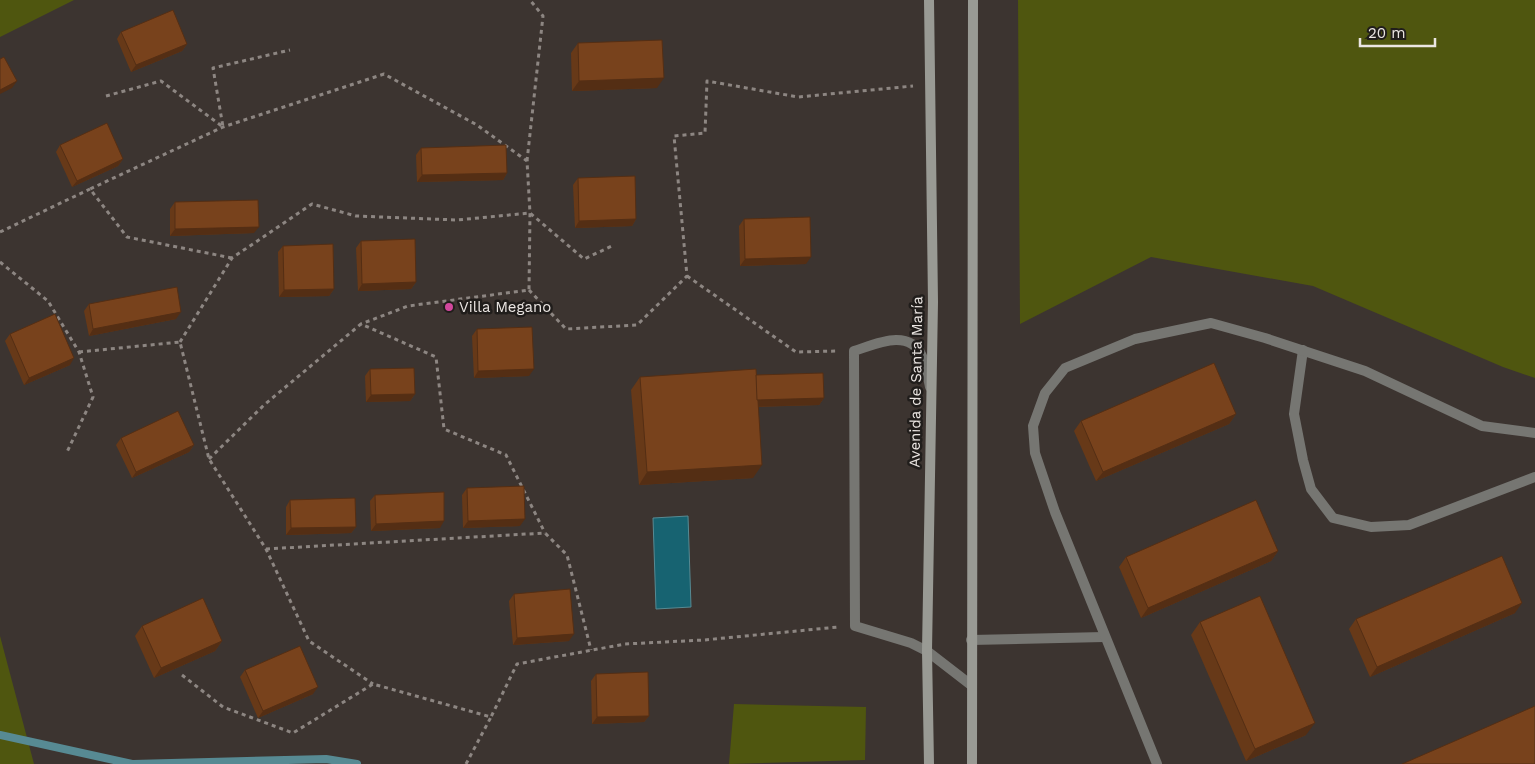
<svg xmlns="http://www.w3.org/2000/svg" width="1535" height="764" viewBox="0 0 1535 764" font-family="'Work Sans',sans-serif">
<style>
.green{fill:#4f560f}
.water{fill:#176371;stroke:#578a93}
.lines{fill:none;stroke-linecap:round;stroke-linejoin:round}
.stream{stroke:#578a93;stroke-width:8}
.path{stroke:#8d8682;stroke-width:3;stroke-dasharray:4 4;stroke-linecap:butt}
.lane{stroke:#767672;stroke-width:10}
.secondary{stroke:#999a94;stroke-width:10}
.wall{fill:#673918}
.shaded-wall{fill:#542e14}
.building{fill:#78421c;stroke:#542e14}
.hotel-dot{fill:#d1479c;stroke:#201d1b;stroke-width:2}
.labels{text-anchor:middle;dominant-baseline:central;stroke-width:5;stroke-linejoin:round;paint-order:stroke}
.poi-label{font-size:15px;fill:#ebe6e3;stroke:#201d1b;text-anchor:start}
.street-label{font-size:15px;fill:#ebe6e3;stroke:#201d1b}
</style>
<rect width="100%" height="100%" fill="#3c3430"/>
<g class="green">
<polygon points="0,0 74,0 0,37"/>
<polygon points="1018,0 1535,0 1535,378 1503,367 1313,286 1151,257 1020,324"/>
<polygon points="0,636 34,764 0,764"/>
<polygon points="734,704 866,707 865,760 729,764"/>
</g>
<polygon class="water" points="688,516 691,607 656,609 653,518"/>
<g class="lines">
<g class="stream">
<polyline points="0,735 132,764"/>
<polyline points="133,764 326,759 357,764"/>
</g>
<g class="path">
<polyline points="106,96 161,81 223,127 213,68 290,50"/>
<polyline points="527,161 543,16 530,0"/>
<polyline points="0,232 90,189"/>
<polyline points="232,258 127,237 90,189 223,127 384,74 477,125 527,161 530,213 529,290 408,306 361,324"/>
<polyline points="0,262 48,301 79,352 93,397 67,452"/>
<polyline points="687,276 796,352 838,351"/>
<polyline points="529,290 566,329 637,325 687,276 674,136 705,133 707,81 798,97 913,86"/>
<polyline points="180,342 232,258 312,204 356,216 457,220 530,213 584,259 612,246"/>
<polyline points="79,352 180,342 209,459 266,549 309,641 373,684"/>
<polyline points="209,459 264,405 361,324 436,357 444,429 506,455 545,533"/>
<polyline points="266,549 545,533 567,555 591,650"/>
<polyline points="182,675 223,707 293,733 373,684 491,717 517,664 625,644 704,640 838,627"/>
<polyline points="466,764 491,717"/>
</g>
<g class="lane">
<polyline points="1303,350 1294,414 1303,460 1311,489 1333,518 1371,527 1409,525 1535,477"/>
<path d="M930,387C928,377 926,366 922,356C909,328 876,344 854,351L855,626L911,643L927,651L971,685"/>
<polyline points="971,640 1104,637"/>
<polyline points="1157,764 1055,512 1035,453 1033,426 1045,393 1065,368 1135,339 1211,323 1265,338 1365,371 1482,426 1535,433"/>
</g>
<g class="secondary">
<polyline points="929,0 933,302 927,651 929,764"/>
<polyline points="972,764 973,0"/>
</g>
</g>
<g class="wall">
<polygon points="121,32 187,44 182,51 131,72 117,39"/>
<polygon points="578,43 657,88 572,91 571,53"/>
<polygon points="60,145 123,159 118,166 72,187 56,152"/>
<polygon points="421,148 507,173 503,180 417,182 416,155"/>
<polygon points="578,178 636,219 632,226 575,228 573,185"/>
<polygon points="175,202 254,233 170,236 170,209"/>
<polygon points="744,219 806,264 740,266 739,226"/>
<polygon points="361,241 416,282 411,289 358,291 356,248"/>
<polygon points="283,246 334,289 329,296 279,297 278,252"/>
<polygon points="89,304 176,319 89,336 84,311"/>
<polygon points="477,329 529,376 474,378 472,336"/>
<polygon points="10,334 70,365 24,385 5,341"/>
<polygon points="370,369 415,394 410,401 366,402 365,376"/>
<polygon points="640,377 824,398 819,405 758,407 753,478 639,485 631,390"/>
<polygon points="1236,414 1229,424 1096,481 1074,431 1081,421"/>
<polygon points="121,438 194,445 189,452 132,478 116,445"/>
<polygon points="467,488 520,526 463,528 462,495"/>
<polygon points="375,495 440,528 371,531 370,501"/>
<polygon points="290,500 356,527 351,533 286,535 286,507"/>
<polygon points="1278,551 1271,561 1141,618 1119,567 1126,557"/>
<polygon points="514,594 569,641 513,645 509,601"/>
<polygon points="1515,613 1370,677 1349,629 1356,619"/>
<polygon points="1200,622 1306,735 1246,761 1191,635"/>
<polygon points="142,626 222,641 215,651 154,678 135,636"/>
<polygon points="245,670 313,694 258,718 240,677"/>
<polygon points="596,674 649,716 644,722 592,724 591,681"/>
</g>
<g class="shaded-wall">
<polygon points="187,44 182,51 131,72 136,65"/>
<polygon points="664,78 657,88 572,91 579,81"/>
<polygon points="17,81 12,88 0,94 0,90"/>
<polygon points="123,159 118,166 72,187 77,181"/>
<polygon points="507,173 503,180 417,182 422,175"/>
<polygon points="636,219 632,226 575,228 579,221"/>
<polygon points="259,227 254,233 170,236 175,229"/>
<polygon points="811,257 806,264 740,266 745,259"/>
<polygon points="416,282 411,289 358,291 362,284"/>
<polygon points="334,289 329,296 279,297 284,290"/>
<polygon points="181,312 176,319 89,336 93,329"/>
<polygon points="74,358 70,365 24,385 29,378"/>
<polygon points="534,369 529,376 474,378 478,371"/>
<polygon points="415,394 410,401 366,402 371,395"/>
<polygon points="824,398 819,405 748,407 753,400"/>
<polygon points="1236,414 1229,424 1096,481 1103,472"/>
<polygon points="194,445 189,452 132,478 136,472"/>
<polygon points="762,465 753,478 639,485 647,472"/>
<polygon points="525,519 520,526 463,528 468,521"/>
<polygon points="444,521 440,528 371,531 376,524"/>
<polygon points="356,527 351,533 286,535 291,528"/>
<polygon points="1278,551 1271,561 1141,618 1148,608"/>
<polygon points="1522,603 1515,613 1370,677 1377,667"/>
<polygon points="574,634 569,641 513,645 517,638"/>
<polygon points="222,641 215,651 154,678 161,668"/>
<polygon points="318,687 313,694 258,718 263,711"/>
<polygon points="649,716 644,722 592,724 597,717"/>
<polygon points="1315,723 1306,735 1246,761 1255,749"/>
</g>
<g class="building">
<polygon points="173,10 187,44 136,65 121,32"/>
<polygon points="662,40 664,78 579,81 578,43"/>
<polygon points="4,57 17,81 0,90 0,59"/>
<polygon points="107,123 123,159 77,181 60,145"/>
<polygon points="506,145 507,173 422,175 421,148"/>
<polygon points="635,176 636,219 579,221 578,178"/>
<polygon points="258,200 259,227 175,229 175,202"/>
<polygon points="810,217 811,257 745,259 744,219"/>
<polygon points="415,239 416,282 362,284 361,241"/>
<polygon points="333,244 334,289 284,290 283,246"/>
<polygon points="177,287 181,312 93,329 89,304"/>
<polygon points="55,314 74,358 29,378 10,334"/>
<polygon points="532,327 534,369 478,371 477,329"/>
<polygon points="1214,363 1236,414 1103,472 1081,421"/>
<polygon points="414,368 415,394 371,395 370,369"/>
<polygon points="756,369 762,465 647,472 640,377"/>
<polygon points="823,373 824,398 757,400 756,375"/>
<polygon points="178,411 194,445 136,472 121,438"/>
<polygon points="524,486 525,519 468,521 467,488"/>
<polygon points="444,492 444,521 376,524 375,495"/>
<polygon points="355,498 356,527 291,528 290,500"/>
<polygon points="1256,500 1278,551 1148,608 1126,557"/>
<polygon points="1502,556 1522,603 1377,667 1356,619"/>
<polygon points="570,589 574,634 517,638 514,594"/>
<polygon points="1260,596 1315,723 1255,749 1200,622"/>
<polygon points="203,598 222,641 161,668 142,626"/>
<polygon points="300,646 318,687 263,711 245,670"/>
<polygon points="648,672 649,716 597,717 596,674"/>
<polygon points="1535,706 1535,764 1402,764"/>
</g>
<circle class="hotel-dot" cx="449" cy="307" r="5"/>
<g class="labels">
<g class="poi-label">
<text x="459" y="307">Villa Megano</text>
</g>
<g class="street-label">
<text transform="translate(916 382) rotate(-89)">Avenida de Santa María</text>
</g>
</g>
<path d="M1360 38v8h75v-8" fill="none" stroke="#ebe6e3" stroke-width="2.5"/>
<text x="1368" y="38" font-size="15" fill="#ebe6e3" stroke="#201d1b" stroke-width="4" paint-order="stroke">20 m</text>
</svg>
